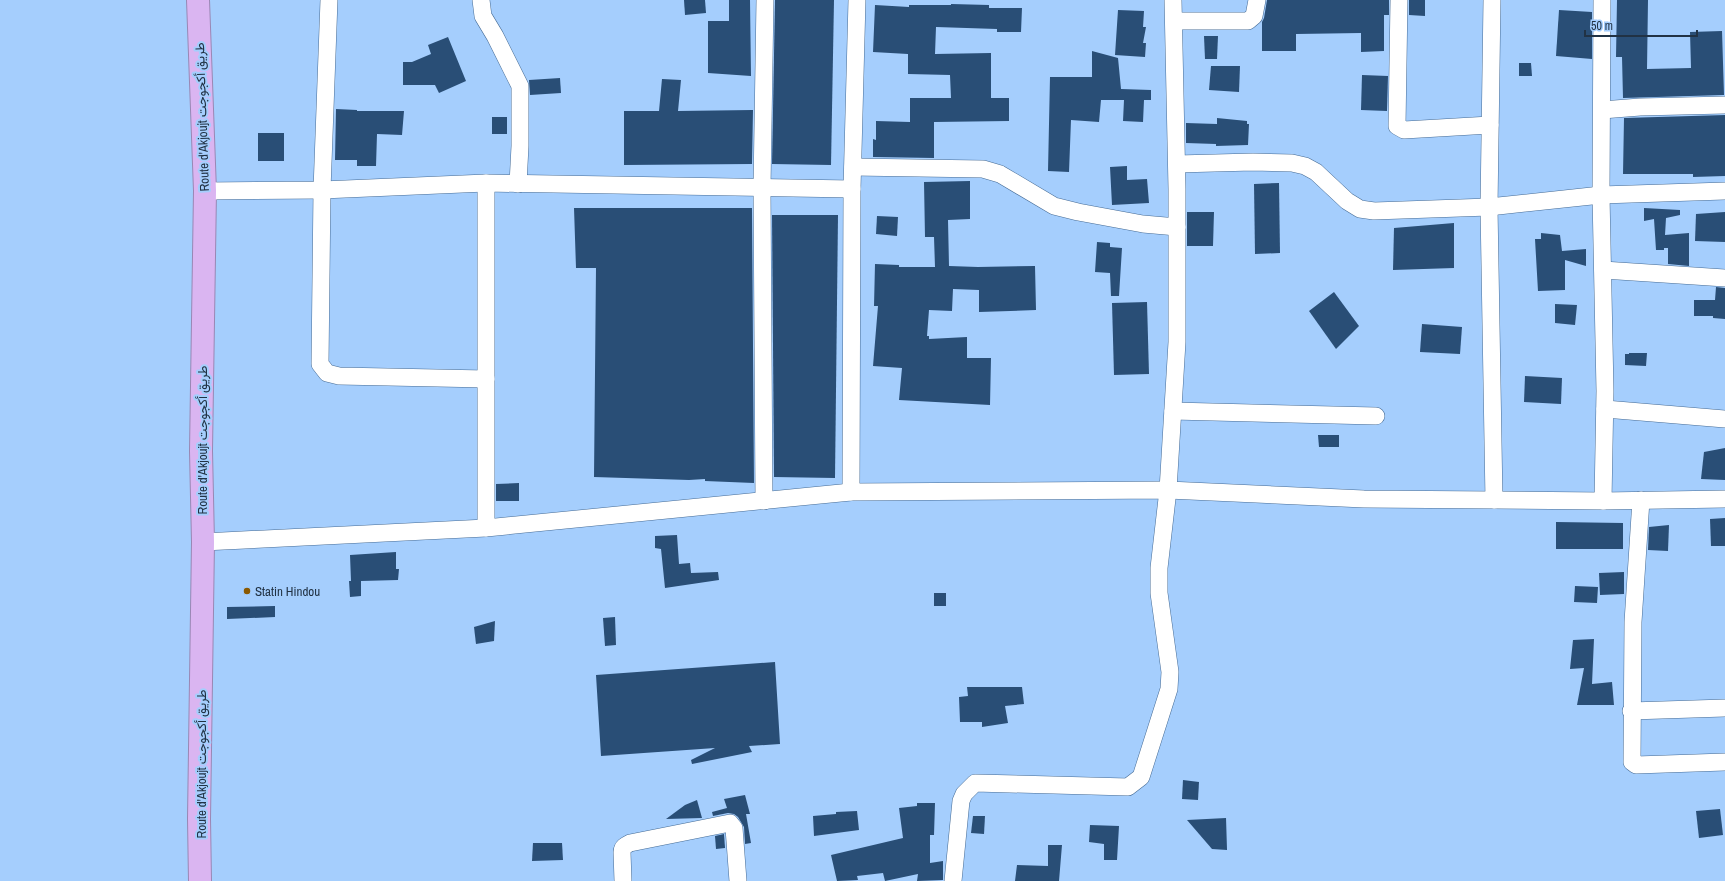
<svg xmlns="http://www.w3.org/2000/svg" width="1725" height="881" viewBox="0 0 1725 881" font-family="'Archivo Narrow',Vazirmatn,sans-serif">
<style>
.building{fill:#294e76}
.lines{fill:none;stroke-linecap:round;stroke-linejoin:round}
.street-casing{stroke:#456b95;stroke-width:18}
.highway-casing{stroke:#9987b4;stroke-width:24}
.street{stroke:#fff;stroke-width:17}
.highway{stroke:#dab5f1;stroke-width:22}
.poi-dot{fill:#8a5901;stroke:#a5cefd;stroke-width:1.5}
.labels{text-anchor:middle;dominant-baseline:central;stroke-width:4;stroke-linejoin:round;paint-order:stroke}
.street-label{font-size:13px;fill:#213244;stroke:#a5cefd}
.poi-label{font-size:13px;fill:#213244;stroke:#a5cefd;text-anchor:start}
</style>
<rect width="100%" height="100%" fill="#a5cefd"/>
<g class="building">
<polygon points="684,0 705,0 706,13 685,15"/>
<polygon points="729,0 750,0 751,76 708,73 708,21 729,21"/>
<polygon points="775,0 834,0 831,165 772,164"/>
<polygon points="1267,0 1389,0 1389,15 1384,15 1384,51 1361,52 1361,33 1296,34 1296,51 1262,51 1262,22 1264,18"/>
<polygon points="1409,0 1425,0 1425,16 1409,15"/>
<polygon points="1617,0 1648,0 1647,69 1691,68 1690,32 1722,31 1724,95 1623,98 1622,57 1616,57"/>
<polygon points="951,4 989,5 989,8 1022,8 1021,32 997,32 997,29 936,27 935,54 991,53 991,98 1009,98 1009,121 934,122 934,158 873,157 873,139 876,140 876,121 910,122 910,98 951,98 950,75 908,74 908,54 873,52 875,5 909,7 909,5 951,5"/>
<polygon points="1118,10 1144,11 1143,27 1146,27 1143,43 1146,43 1145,57 1115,55"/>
<polygon points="1559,10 1592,12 1592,59 1556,56"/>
<polygon points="1204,36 1218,36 1217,59 1205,59"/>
<polygon points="448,37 466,81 439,93 435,85 403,85 403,62 412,62 431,54 428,45"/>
<polygon points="1092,51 1118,58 1121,89 1151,90 1151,100 1144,100 1143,122 1123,121 1124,100 1101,100 1099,122 1071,120 1069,172 1048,171 1050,77 1092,77"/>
<polygon points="1519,63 1531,63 1532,76 1519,76"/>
<polygon points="1211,66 1240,66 1239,92 1209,90"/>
<polygon points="1362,75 1388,76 1387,111 1361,110"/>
<polygon points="560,78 561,93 530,95 529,80"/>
<polygon points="662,79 681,80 678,111 753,110 752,164 624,165 624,111 659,111"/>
<polygon points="336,109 357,110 357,111 404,111 402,135 377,134 376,166 357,166 357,160 335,160"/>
<polygon points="1725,115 1725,176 1693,177 1693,174 1623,174 1624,118"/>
<rect x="492" y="117" width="15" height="17"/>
<polygon points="1217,118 1247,121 1247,124 1249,124 1248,145 1216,146 1216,144 1186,143 1186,123 1217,124"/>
<rect x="258" y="133" width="26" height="28"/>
<polygon points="1127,166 1127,180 1147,179 1149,203 1112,205 1110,167"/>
<polygon points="970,181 970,219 948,220 949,266 978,267 1035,266 1036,310 979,312 979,290 953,289 952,311 929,310 927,336 929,336 929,339 967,337 967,358 991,358 990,405 899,400 902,368 873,366 878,306 874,306 875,264 899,265 899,267 935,267 934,237 925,237 924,182"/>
<polygon points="1279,183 1280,253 1255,254 1254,184"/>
<polygon points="574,208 752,208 754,483 705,481 705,479 689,480 594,477 596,268 576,268"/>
<polygon points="1644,208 1680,210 1680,215 1666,218 1665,235 1689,233 1689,266 1668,264 1668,248 1664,248 1664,250 1656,250 1654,219 1644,221"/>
<polygon points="1187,212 1214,212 1213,246 1187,246"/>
<polygon points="1725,212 1725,242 1695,241 1696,214"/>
<polygon points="772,215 838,215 835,478 774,477"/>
<polygon points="877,216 898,217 897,236 876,234"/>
<polygon points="1454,223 1454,268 1393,270 1394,228"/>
<polygon points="1541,233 1560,235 1562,251 1586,249 1586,266 1565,260 1565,290 1538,291 1535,239 1541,239"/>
<polygon points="1097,242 1110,243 1110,247 1122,248 1119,296 1111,296 1110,273 1095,272"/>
<polygon points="1716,287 1725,288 1725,319 1713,318 1713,316 1694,316 1694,300 1715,300"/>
<polygon points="1334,292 1359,326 1336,349 1309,311"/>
<polygon points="1147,302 1149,374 1114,375 1112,303"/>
<polygon points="1555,304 1577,305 1575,325 1555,323"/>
<polygon points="1422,324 1462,327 1460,354 1420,352"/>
<polygon points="1629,353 1647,353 1646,366 1625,365 1625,354 1629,354"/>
<polygon points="1525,376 1562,378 1561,404 1524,402"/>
<polygon points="1318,435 1339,435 1339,447 1319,447"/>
<polygon points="1725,448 1725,480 1701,479 1704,452"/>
<polygon points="519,483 519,501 496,501 496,484"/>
<polygon points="1725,518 1725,546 1711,546 1710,519"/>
<polygon points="1556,522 1623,523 1623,549 1556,549"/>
<polygon points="1669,525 1668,551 1648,550 1649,527"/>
<polygon points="677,535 679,564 690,563 691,573 718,572 719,580 665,588 661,549 655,548 655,536"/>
<polygon points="396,552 396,569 399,569 398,580 361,581 361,596 350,597 349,581 351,581 350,555"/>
<polygon points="1624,572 1624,594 1600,595 1599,573"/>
<polygon points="1575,586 1598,587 1597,603 1574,602"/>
<rect x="934" y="593" width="12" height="13"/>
<polygon points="275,606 275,617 227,619 227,607"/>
<polygon points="615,617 616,645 605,646 603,618"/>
<polygon points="495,621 494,641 476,644 474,627"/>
<polygon points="1594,639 1592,684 1612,682 1614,705 1577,705 1584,668 1570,669 1573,640"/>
<polygon points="775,662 780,744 749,746 752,752 692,764 691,760 715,748 601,756 596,675"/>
<polygon points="967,687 1022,687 1024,704 1005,706 1008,723 982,727 982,722 960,722 959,697 968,696"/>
<polygon points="1183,780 1199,782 1198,800 1182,799"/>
<polygon points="745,795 750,814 746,814 751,843 745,844 744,827 738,817 734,814 728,813 713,816 712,812 727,808 724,799"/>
<polygon points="697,800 702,818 666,819 685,805"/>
<polygon points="917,803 935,803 934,835 930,835 930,863 943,861 943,880 917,881 918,874 885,881 883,873 857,876 858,880 837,881 831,855 903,838 899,808 917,806"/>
<polygon points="1720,809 1723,835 1699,838 1696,811"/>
<polygon points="857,811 859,830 814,836 813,816 836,814 836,812"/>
<polygon points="973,816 985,816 984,834 971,833"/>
<polygon points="1226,818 1227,850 1212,849 1187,820"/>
<polygon points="1090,825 1119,826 1117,860 1104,860 1104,844 1089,842"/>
<polygon points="724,834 725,848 716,849 715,836"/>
<polygon points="533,843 562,843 563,860 532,861"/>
<polygon points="1048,845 1062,845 1059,881 1015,881 1017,865 1048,866"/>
</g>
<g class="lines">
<g class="street-casing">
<g id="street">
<polyline points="329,0 322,190 320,364 327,373 339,376 486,379"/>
<polyline points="481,0 483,16 495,36 520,86 520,146 518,184"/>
<polyline points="1399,0 1397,126 1404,130 1490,125"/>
<polyline points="1492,0 1489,207 1494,500"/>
<polyline points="1602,0 1601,195 1605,391 1603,501"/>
<polyline points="1174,21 1248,21 1254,16 1257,0"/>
<polyline points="1602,110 1640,107 1725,105"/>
<polyline points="1177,164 1253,162 1292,163 1305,166 1316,172 1347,201 1360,209 1374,211 1489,207 1601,195 1725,191"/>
<polyline points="853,167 983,169 1000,174 1054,206 1078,212 1143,224 1177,227"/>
<polyline points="486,183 486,528"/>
<polyline points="205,191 322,190 486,183 852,189"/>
<polyline points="1603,270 1725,278"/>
<polyline points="1605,409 1725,419"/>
<polyline points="1173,411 1376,416"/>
<polyline points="851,492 852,189 857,0"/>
<polyline points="1641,500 1633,622 1632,762 1636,765 1725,762"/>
<polyline points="764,501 762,188 765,0"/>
<polyline points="203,542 486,528 851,492 1168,490 1364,499 1603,501 1725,499"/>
<polyline points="1631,711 1725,708"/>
<path d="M623,881L622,852C622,847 626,845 630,843L730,823L734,828L738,881"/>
<polyline points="953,881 961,801 964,794 975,783 1128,787 1141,777 1169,689 1170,672 1159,593 1159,568 1168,490 1177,342 1177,189 1173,0"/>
</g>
</g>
<g class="highway-casing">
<polyline id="highway" points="198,0 205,191 201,451 203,542 199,819 200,881"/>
</g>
<use href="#street" class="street"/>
<use href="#highway" class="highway"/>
</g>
<circle class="poi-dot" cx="247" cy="591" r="4"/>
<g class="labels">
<g class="street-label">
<text transform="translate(202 117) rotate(-92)">Route d'Akjoujt طريق أكجوجت</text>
<text transform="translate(202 440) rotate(-90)">Route d'Akjoujt طريق أكجوجت</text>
<text transform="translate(201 764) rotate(-90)">Route d'Akjoujt طريق أكجوجت</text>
</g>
<g class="poi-label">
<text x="255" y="591">Statin Hindou</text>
</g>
</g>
<path d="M1585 30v6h112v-6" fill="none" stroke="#213244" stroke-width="2"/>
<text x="1591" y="30" font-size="12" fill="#213244" stroke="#a5cefd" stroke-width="3" paint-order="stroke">50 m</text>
</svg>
